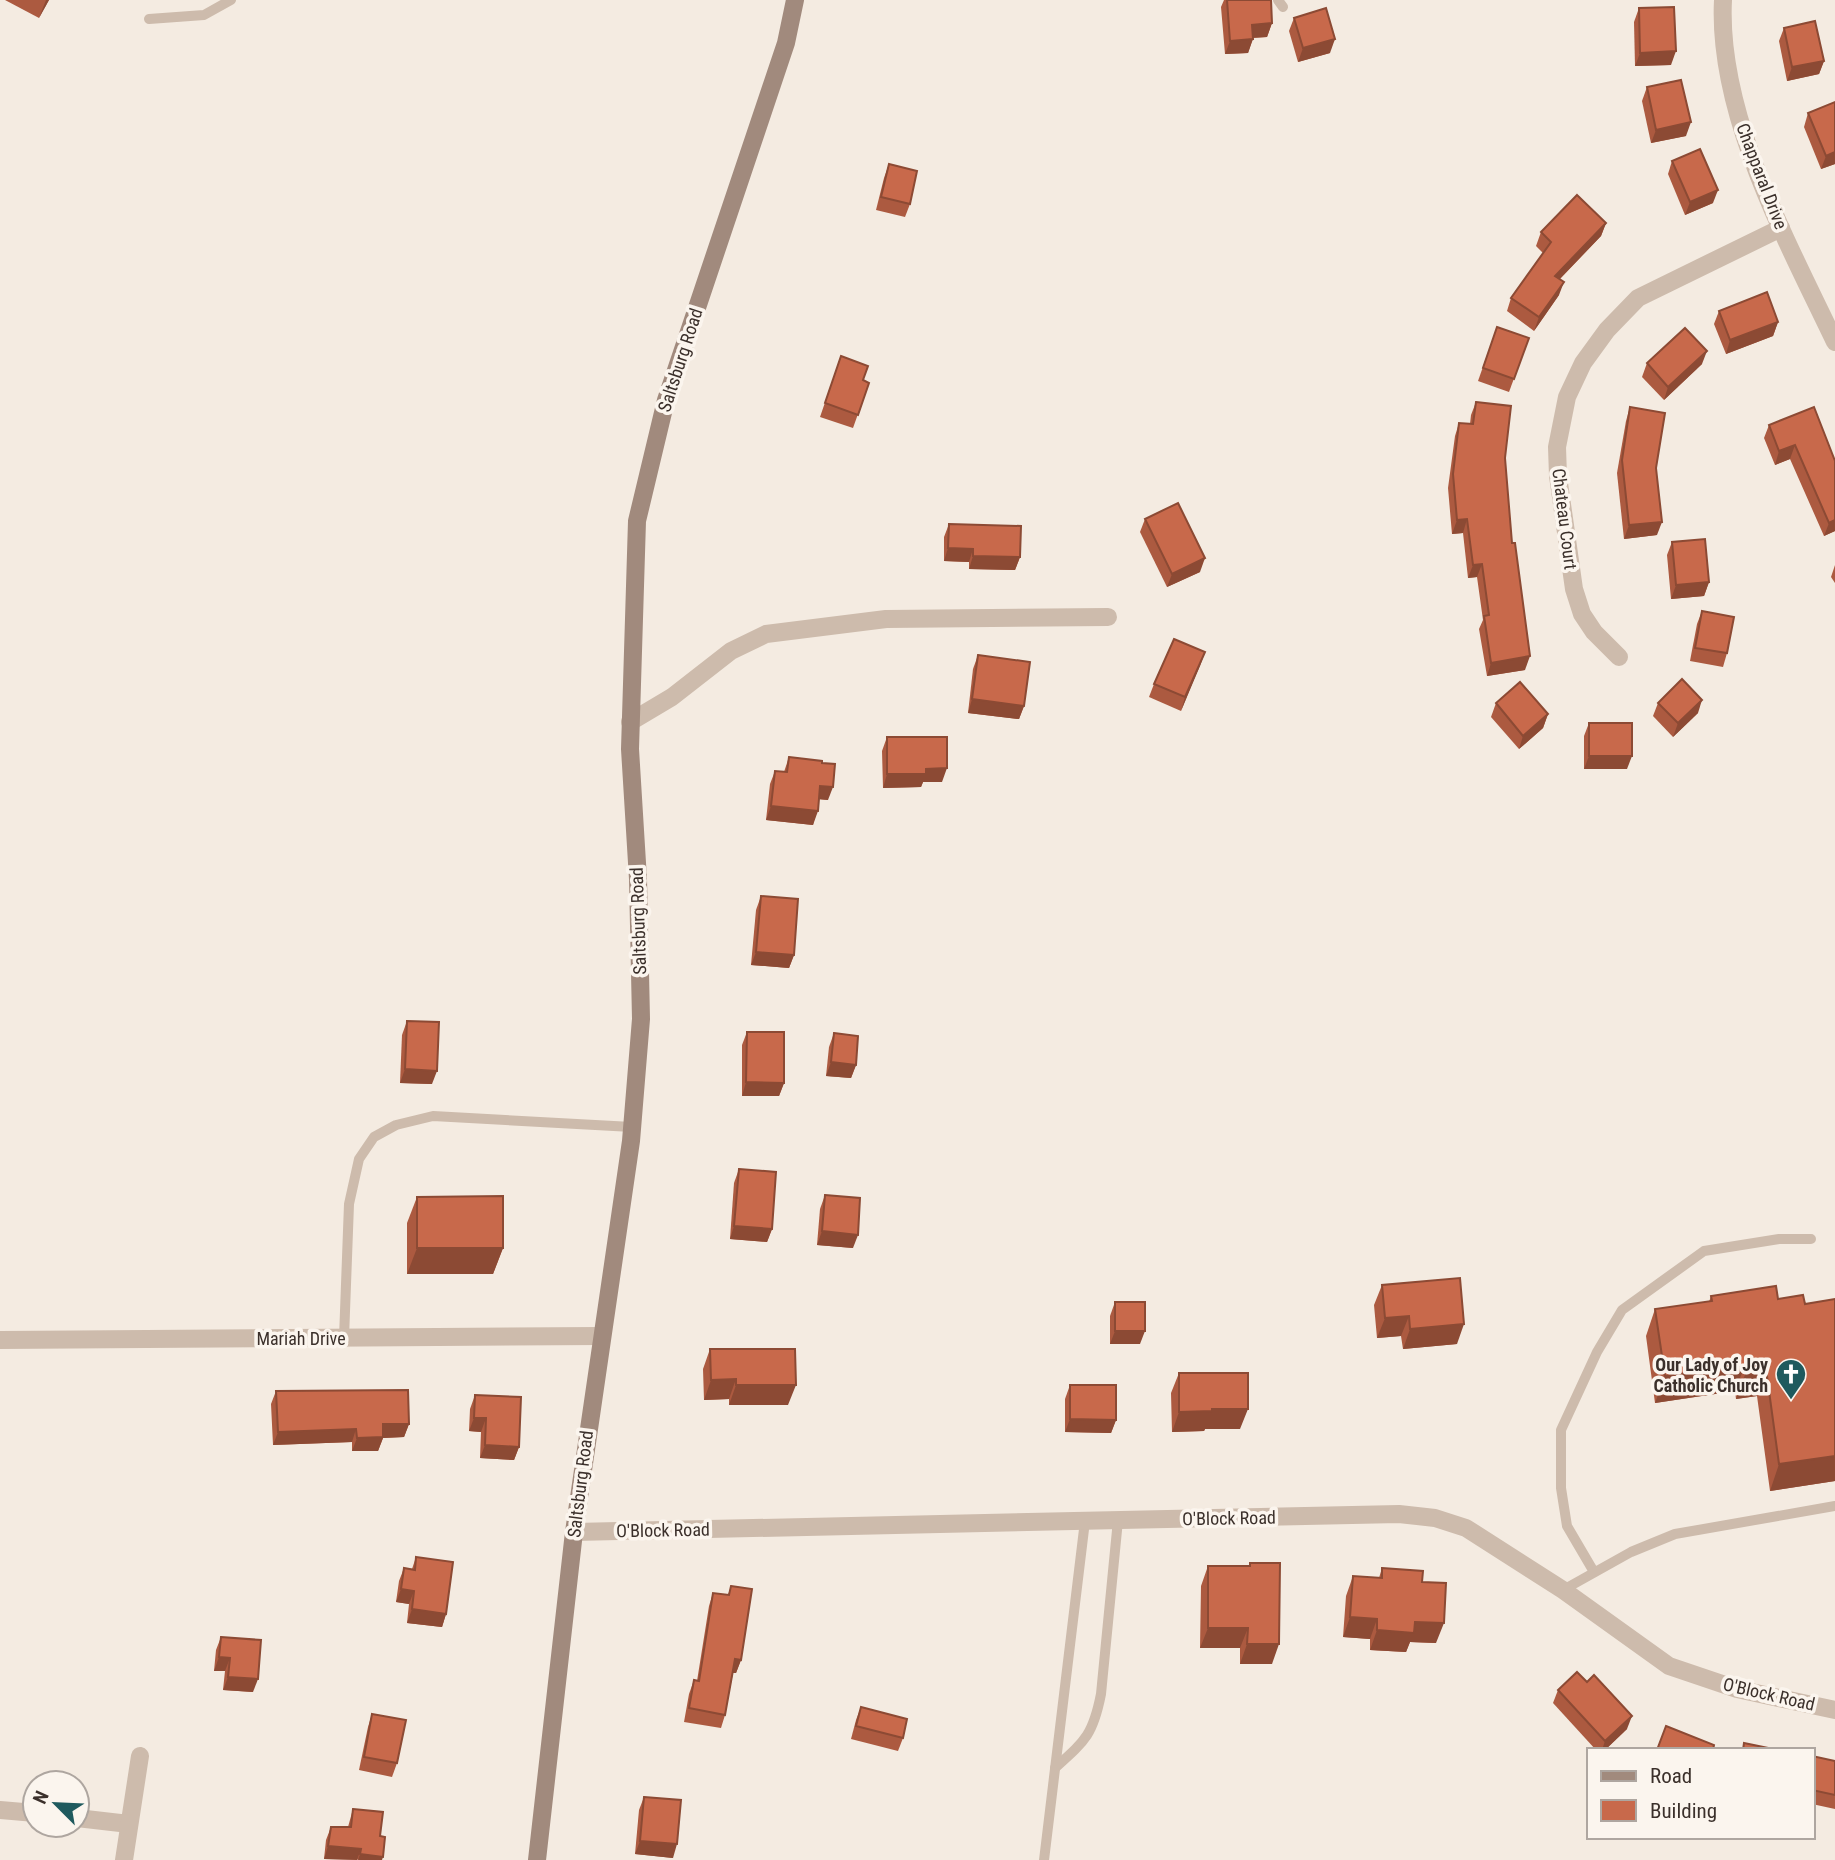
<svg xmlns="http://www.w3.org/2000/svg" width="1835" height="1860" viewBox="0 0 1835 1860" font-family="'Roboto Condensed',sans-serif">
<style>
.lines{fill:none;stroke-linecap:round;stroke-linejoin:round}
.lane{stroke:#cdbbac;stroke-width:10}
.street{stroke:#cdbbac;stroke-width:18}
.secondary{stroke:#a18a7d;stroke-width:18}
.wall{fill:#ac5a40}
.shaded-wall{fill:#8c4a34}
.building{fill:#c8694b;stroke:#8c4a34;stroke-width:2}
.labels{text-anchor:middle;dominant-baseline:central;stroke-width:7;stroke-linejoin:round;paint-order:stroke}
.street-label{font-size:18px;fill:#3b302b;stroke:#fbf5ee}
.poi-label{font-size:18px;font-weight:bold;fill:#3b302b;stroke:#fbf5ee;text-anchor:end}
</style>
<rect width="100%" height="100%" fill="#f4ebe1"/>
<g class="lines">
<g class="lane">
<polyline points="1278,0 1283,7"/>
<polyline points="149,19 204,15 231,0"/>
<polyline points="344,1338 349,1204 359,1159 374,1137 396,1125 433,1116 632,1127"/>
<polyline points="1594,1572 1567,1526 1561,1488 1561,1430 1597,1352 1622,1310 1704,1251 1779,1239 1811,1239"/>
<polyline points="1563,1590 1631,1552 1675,1534 1835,1506"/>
<path d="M1055,1768C1085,1741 1093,1735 1101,1694L1118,1520"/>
<polyline points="1044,1860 1085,1521"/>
</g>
<g class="street">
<path d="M1723,0C1717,114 1787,241 1835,342"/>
<polyline points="1619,657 1594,632 1582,614 1574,589 1558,476 1557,447 1567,397 1583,363 1607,330 1638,298 1781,228"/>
<polyline points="630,722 672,697 731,651 766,634 886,619 1108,617"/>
<polyline points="0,1340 601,1336"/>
<polyline points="574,1532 1399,1514 1435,1518 1466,1528 1563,1590 1669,1666 1737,1689 1835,1710"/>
<polyline points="0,1810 35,1813"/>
<polyline points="77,1818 129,1824"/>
<polyline points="124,1860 140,1756"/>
</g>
<polyline class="secondary" points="537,1860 574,1532 631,1141 641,1019 638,879 630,749 637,521 666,400 786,43 795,0"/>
</g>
<g class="wall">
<polygon points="5,0 49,0 39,18"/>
<polygon points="1224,0 1271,0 1272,23 1267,37 1253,38 1248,53 1225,54 1221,7"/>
<polygon points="1639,8 1671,65 1635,66 1634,22"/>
<polygon points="1294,18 1330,53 1298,62 1289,31"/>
<polygon points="1784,28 1824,61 1819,74 1787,81 1779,41"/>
<polygon points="1647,87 1686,136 1651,143 1642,101"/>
<polygon points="1808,113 1835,164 1821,169 1804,127"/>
<polygon points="1672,161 1713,203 1685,215 1668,174"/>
<polygon points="889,164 910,204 905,217 876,210 884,178"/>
<polygon points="1606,223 1601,236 1560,279 1559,295 1534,331 1507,311 1511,298 1543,253 1536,246 1541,232"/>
<polygon points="1719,311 1778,322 1773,336 1726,354 1714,324"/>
<polygon points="1497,327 1529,338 1509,392 1478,381"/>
<polygon points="841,356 863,380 869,383 853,428 820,417"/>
<polygon points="1647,363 1702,364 1664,400 1642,377"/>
<polygon points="1476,402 1505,458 1512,543 1525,670 1487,676 1479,629 1483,620 1477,577 1468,578 1463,533 1452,534 1448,488 1455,436 1459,423 1470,424 1471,415"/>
<polygon points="1630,407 1656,468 1657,535 1624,539 1617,473 1626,421"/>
<polygon points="1769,425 1835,461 1835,531 1824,536 1790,459 1775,465 1764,438"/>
<polygon points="1145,519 1200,572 1167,587 1140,532"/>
<polygon points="949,524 1020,557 1015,570 969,569 969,562 944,561 944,537"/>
<polygon points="1672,542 1709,582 1704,596 1671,599 1667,555"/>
<polygon points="1835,565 1835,583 1831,577"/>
<polygon points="1702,611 1727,653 1723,667 1690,661 1697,624"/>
<polygon points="1205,652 1181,711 1149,697 1154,684"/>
<polygon points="978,655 1024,706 1019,719 968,713 973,669"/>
<polygon points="1496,703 1548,714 1543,728 1519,749 1491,717"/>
<polygon points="1658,703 1698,713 1673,737 1653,716"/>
<polygon points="1589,723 1627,769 1584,769 1584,736"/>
<polygon points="887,737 942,782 923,782 921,787 883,788 882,751"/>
<polygon points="789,757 822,763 828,800 819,799 813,825 766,820 770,784 775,771 784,772"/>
<polygon points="761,896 794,955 789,968 751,965 756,910"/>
<polygon points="407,1021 432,1084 400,1083 402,1035"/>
<polygon points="747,1032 784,1083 779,1096 742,1096 742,1045"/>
<polygon points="834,1033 856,1065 851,1078 826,1076 829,1047"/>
<polygon points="739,1169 772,1229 767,1242 730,1239 734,1183"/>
<polygon points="825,1195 853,1248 817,1245 820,1209"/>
<polygon points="417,1197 503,1248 493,1274 407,1274 407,1223"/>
<polygon points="1382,1285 1457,1344 1403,1349 1401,1336 1377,1338 1374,1305"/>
<polygon points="1711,1296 1778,1299 1835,1481 1770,1491 1757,1396 1736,1399 1735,1391 1655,1403 1646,1336 1655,1309 1709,1302"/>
<polygon points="1115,1302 1140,1344 1110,1344 1110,1316"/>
<polygon points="710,1349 788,1405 729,1405 729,1399 704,1400 703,1369"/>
<polygon points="1179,1373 1240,1429 1205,1429 1204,1431 1172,1432 1171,1393"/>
<polygon points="1070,1385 1116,1420 1111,1433 1065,1432 1065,1399"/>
<polygon points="276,1391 409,1424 404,1437 383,1438 378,1451 352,1451 352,1442 273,1445 271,1404"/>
<polygon points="475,1395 519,1447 514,1460 480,1458 481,1432 469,1431 470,1409"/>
<polygon points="416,1557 446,1614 442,1627 407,1623 409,1604 396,1602 399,1581 404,1568 412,1569"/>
<polygon points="1250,1563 1272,1664 1240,1664 1240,1648 1200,1648 1201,1586 1208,1566 1249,1566"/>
<polygon points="1382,1568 1422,1582 1436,1643 1410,1642 1406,1652 1370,1650 1370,1639 1343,1637 1346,1596 1353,1576 1379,1578"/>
<polygon points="731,1586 741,1660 736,1673 733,1673 725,1715 721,1728 684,1722 689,1694 694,1680 697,1681 709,1606 713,1593 728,1595"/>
<polygon points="221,1637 253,1692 223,1690 225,1671 214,1671 216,1650"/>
<polygon points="1558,1690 1627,1729 1605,1750 1596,1750 1553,1703"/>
<polygon points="861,1707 903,1738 898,1751 851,1739 856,1720"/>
<polygon points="372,1714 397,1763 392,1777 359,1770 368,1727"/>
<polygon points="1812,1756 1835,1761 1835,1809 1812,1804"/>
<polygon points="644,1797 673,1858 635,1854 639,1810"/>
<polygon points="353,1809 380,1836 382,1860 324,1859 326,1840 331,1827 348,1827"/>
</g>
<g class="shaded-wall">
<polygon points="46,0 49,0 39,18"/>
<polygon points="1272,23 1267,37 1247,38 1252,25"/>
<polygon points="1253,39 1248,53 1225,54 1230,41"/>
<polygon points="1335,39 1330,53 1298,62 1303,48"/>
<polygon points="1676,51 1671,65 1635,66 1640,53"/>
<polygon points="1824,61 1819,74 1787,81 1792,67"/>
<polygon points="1691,122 1686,136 1651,143 1656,130"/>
<polygon points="1835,152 1835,164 1821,169 1826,156"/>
<polygon points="1718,190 1713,203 1685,215 1690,202"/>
<polygon points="1606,223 1601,236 1550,289 1555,276"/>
<polygon points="1564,282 1559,295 1534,331 1539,317"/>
<polygon points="1778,322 1773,336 1726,354 1730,340"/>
<polygon points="1707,351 1702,364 1664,400 1668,387"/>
<polygon points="1795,445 1790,459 1775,465 1779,451"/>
<polygon points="1467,519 1463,533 1452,534 1457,520"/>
<polygon points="1835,520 1835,531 1824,536 1829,523"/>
<polygon points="1662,522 1657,535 1624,539 1629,525"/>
<polygon points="948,548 973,549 969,562 944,561"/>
<polygon points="973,556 1020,557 1015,570 969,569"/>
<polygon points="1205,558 1200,572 1167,587 1172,574"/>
<polygon points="1482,564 1477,577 1468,578 1473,565"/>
<polygon points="1709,582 1704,596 1671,599 1676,585"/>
<polygon points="1205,652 1200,666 1181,711 1185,697"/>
<polygon points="1530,656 1525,670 1487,676 1491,663"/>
<polygon points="972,699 1024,706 1019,719 968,713"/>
<polygon points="1702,700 1698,713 1673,737 1678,723"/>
<polygon points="1548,714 1543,728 1519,749 1523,736"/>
<polygon points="1589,756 1632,756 1627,769 1584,769"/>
<polygon points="947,768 942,782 923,782 921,787 883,788 887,774 926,769"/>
<polygon points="820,786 833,787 828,800 816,799"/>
<polygon points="771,806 818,811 813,825 766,820"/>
<polygon points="756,952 794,955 789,968 751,965"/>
<polygon points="831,1062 856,1065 851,1078 826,1076"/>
<polygon points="405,1069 437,1071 432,1084 400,1083"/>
<polygon points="746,1082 784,1083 779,1096 742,1096"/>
<polygon points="734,1226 772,1229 767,1242 730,1239"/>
<polygon points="822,1231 858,1235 853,1248 817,1245"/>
<polygon points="417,1248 503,1248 493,1274 407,1274"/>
<polygon points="1409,1316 1401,1336 1377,1338 1385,1318"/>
<polygon points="1464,1324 1457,1344 1403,1349 1410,1329"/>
<polygon points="1115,1331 1145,1331 1140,1344 1110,1344"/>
<polygon points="1745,1365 1735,1391 1655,1403 1665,1376"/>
<polygon points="1766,1369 1757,1396 1736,1399 1746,1372"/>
<polygon points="736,1379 729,1399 704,1400 711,1380"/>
<polygon points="736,1385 796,1385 788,1405 729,1405"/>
<polygon points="1212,1409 1248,1409 1240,1429 1205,1429 1204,1431 1172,1432 1179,1412"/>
<polygon points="474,1418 486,1418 481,1432 469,1431"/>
<polygon points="1070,1419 1116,1420 1111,1433 1065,1432"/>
<polygon points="383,1424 409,1424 404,1437 383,1438 378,1451 352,1451 357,1438"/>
<polygon points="356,1429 352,1442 273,1445 278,1432"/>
<polygon points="485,1445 519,1447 514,1460 480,1458"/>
<polygon points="1835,1456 1835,1481 1770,1491 1779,1464"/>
<polygon points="401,1589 414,1591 409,1604 396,1602"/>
<polygon points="412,1609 446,1614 442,1627 407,1623"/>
<polygon points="1350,1617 1377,1619 1370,1639 1343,1637"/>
<polygon points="1415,1622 1444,1623 1436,1643 1410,1642 1406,1652 1370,1650 1377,1630"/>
<polygon points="1208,1628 1248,1628 1240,1648 1200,1648"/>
<polygon points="1247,1644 1279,1644 1272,1664 1240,1664"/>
<polygon points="219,1657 230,1658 225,1671 214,1671"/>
<polygon points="735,1659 741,1660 736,1673 731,1673"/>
<polygon points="228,1677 258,1679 253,1692 223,1690"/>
<polygon points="1632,1716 1627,1729 1605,1750 1602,1750 1605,1741"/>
<polygon points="640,1841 677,1844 673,1858 635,1854"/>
<polygon points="328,1846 361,1849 357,1860 324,1859"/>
<polygon points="360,1854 383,1857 382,1860 358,1860"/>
</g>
<g class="building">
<polygon points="1227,0 1271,0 1272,23 1252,25 1253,39 1230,41"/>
<polygon points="1674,7 1676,51 1640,53 1639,8"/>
<polygon points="1326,8 1335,39 1303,48 1294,18"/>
<polygon points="1815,21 1824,61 1792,67 1784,28"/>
<polygon points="1681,80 1691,122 1656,130 1647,87"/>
<polygon points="1835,102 1835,152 1826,156 1808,113"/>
<polygon points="1700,149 1718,190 1690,202 1672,161"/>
<polygon points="889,164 917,171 910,204 881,197"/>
<polygon points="1577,195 1606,223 1555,276 1564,282 1539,317 1511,298 1551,242 1541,232"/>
<polygon points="1767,292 1778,322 1730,340 1719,311"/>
<polygon points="1497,327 1529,338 1514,379 1483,368"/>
<polygon points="1685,328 1707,351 1668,387 1647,363"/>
<polygon points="841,356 868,366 863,380 869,383 858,415 825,403"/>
<polygon points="1476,402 1511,406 1505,458 1512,543 1515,543 1530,656 1491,663 1484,616 1489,615 1482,564 1473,565 1467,519 1457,520 1453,474 1459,423 1473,424"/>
<polygon points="1630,407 1665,413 1656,468 1662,522 1629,525 1622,460"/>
<polygon points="1814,407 1835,461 1835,520 1829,523 1795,445 1779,451 1769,425"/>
<polygon points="1178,503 1205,558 1172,574 1145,519"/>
<polygon points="949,524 1021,526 1020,557 973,556 973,549 948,548"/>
<polygon points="1705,539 1709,582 1676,585 1672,542"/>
<polygon points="1702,611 1734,617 1727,653 1695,648"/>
<polygon points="1174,639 1205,652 1185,697 1154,684"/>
<polygon points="978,655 1030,662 1024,706 972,699"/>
<polygon points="1682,679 1702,700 1678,723 1658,703"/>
<polygon points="1520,682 1548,714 1523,736 1496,703"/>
<rect x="1589" y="723" width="43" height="33"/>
<polygon points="887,737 947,737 947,768 926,769 926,774 887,774"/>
<polygon points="789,757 822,761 822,763 835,764 833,787 820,786 818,811 771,806 775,771 787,772"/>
<polygon points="761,896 798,899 794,955 756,952"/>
<polygon points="407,1021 439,1022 437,1071 405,1069"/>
<polygon points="747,1032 784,1032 784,1083 746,1082"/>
<polygon points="834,1033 858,1036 856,1065 831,1062"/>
<polygon points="739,1169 776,1172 772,1229 734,1226"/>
<polygon points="825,1195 860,1198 858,1235 822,1231"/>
<polygon points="503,1196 503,1248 417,1248 417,1197"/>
<polygon points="1460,1278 1464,1324 1410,1329 1409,1316 1385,1318 1382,1285"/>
<polygon points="1776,1286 1778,1299 1803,1295 1805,1304 1835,1299 1835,1456 1779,1464 1766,1369 1746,1372 1745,1365 1665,1376 1655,1309 1712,1301 1711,1296"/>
<rect x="1115" y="1302" width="30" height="29"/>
<polygon points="710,1349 795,1349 796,1385 736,1385 736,1379 711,1380"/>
<polygon points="1179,1373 1248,1373 1248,1409 1212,1409 1212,1411 1179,1412"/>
<polygon points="1070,1385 1116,1385 1116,1420 1070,1419"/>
<polygon points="408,1390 409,1424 383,1424 383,1437 357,1438 356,1429 278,1432 276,1391"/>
<polygon points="475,1395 521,1397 519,1447 485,1445 486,1418 474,1418"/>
<polygon points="416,1557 453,1562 446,1614 412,1609 414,1591 401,1589 404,1568 415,1570"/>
<polygon points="1250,1563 1280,1563 1279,1644 1247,1644 1248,1628 1208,1628 1208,1566 1250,1566"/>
<polygon points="1382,1568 1423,1571 1422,1582 1446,1583 1444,1623 1415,1622 1414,1633 1377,1630 1377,1619 1350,1617 1353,1576 1382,1578"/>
<polygon points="731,1586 752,1589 741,1660 735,1659 725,1715 689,1708 694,1680 699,1681 713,1593 729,1595"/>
<polygon points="221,1637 261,1640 258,1679 228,1677 230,1658 219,1657"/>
<polygon points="1577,1672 1587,1682 1594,1675 1632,1716 1605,1741 1558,1690"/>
<polygon points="861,1707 907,1719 903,1738 856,1726"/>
<polygon points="372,1714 406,1720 397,1763 364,1757"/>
<polygon points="1666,1726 1714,1745 1713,1750 1657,1750"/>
<polygon points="1744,1743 1778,1750 1743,1750"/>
<polygon points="1812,1756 1835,1761 1835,1795 1812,1790"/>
<polygon points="644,1797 681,1800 677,1844 640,1841"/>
<polygon points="353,1809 383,1812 380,1836 385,1837 383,1857 360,1854 361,1849 328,1846 331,1827 351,1827"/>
</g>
<defs>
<g id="church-pin" transform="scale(1.575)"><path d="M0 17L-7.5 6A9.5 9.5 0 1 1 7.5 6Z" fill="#1f5a5e" stroke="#fbf5ee"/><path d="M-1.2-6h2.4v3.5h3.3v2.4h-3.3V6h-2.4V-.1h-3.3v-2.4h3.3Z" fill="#fff"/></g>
</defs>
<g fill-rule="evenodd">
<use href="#church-pin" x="1791" y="1374"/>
</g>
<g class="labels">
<g class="street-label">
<text transform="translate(1762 176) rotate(69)">Chapparal Drive</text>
<text transform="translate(680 360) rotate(-72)">Saltsburg Road</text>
<text transform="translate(1565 519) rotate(83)">Chateau Court</text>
<text transform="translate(638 921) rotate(-92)">Saltsburg Road</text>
<text x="301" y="1338">Mariah Drive</text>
<text transform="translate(580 1484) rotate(-83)">Saltsburg Road</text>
<text transform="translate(1229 1518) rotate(-1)">O'Block Road</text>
<text transform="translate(663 1530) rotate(-1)">O'Block Road</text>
<text transform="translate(1769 1694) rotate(13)">O'Block Road</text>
</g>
<g class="poi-label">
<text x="1768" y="1364">Our Lady of Joy<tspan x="1768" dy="21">Catholic Church</tspan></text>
</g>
</g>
<rect x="1587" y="1748" width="228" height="91" fill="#fbf5ee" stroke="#aea6a0" stroke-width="2"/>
<rect x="1601" y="1771" width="35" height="10" fill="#a18a7d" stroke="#aea6a0" stroke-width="2"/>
<text x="1650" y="1783" font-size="21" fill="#3b302b">Road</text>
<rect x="1601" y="1800" width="35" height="21" fill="#c8694b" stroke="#aea6a0" stroke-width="2"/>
<text x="1650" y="1818" font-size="21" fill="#3b302b">Building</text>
<g transform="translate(56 1804) rotate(294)"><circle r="33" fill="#fbf5ee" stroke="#aea6a0" stroke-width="2"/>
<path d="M0-5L12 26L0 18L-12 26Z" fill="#1f5a5e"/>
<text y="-10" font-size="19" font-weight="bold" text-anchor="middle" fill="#3b302b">N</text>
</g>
</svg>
